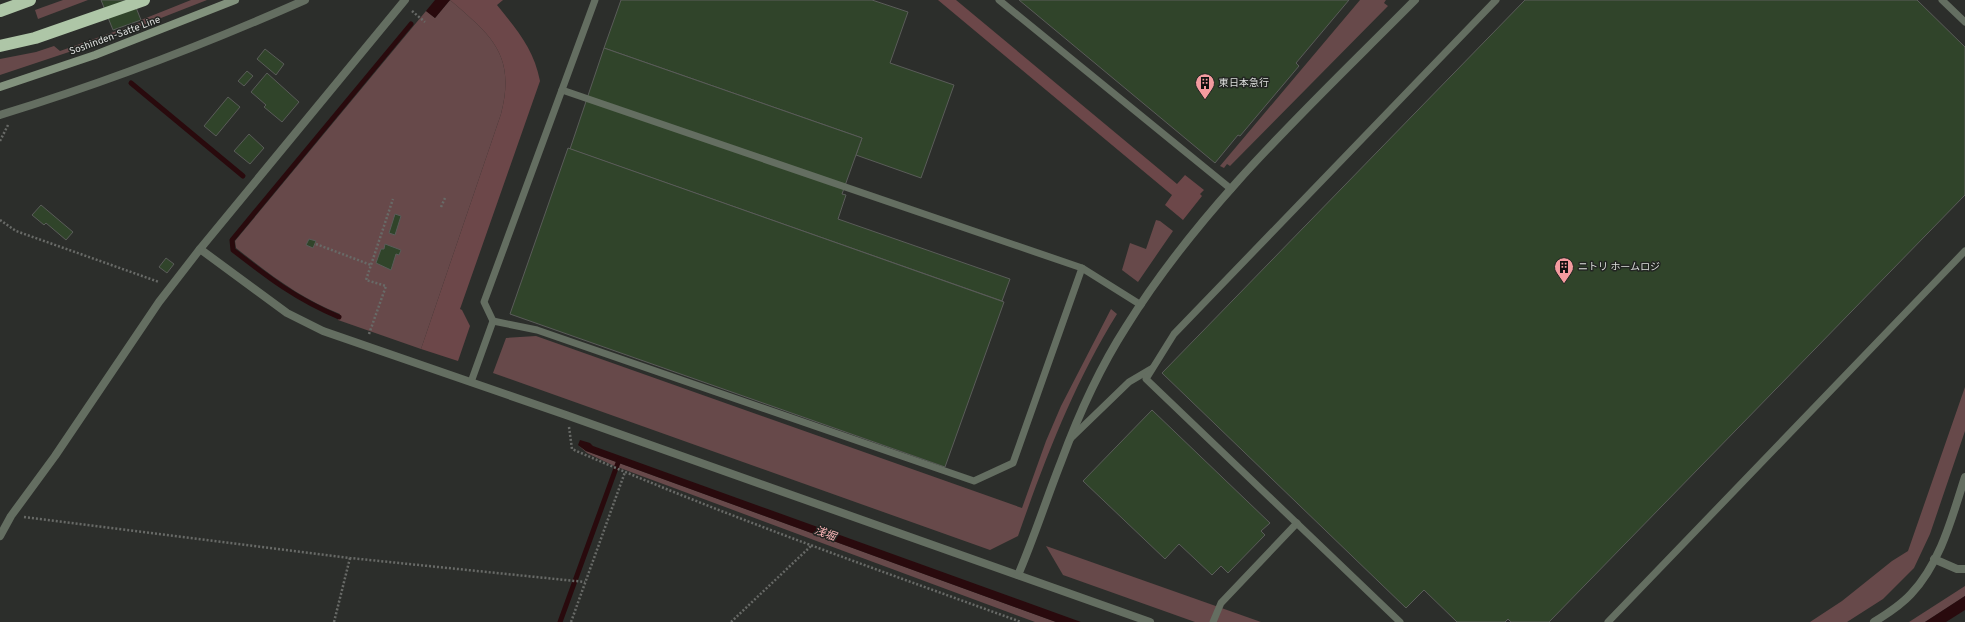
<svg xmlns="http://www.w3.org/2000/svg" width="1965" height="622" viewBox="0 0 1965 622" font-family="Overpass,'Noto Sans JP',sans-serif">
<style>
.green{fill:#67494a}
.forest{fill:#6c4749}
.water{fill:#290a0d}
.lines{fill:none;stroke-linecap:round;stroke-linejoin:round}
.stream{stroke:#290a0d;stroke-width:5}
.building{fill:#30442a;stroke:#5a5c59}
.path{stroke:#686a67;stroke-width:2.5;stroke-dasharray:2 2;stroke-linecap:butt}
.service{stroke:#646e61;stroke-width:7}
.minor{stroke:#646e61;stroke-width:8}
.tertiary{stroke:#646e61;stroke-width:8}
.secondary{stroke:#82927d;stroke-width:8}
.motorway{stroke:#aec6a7;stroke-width:12}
.labels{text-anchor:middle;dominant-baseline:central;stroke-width:3;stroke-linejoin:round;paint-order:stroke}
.street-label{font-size:10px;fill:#dcdedc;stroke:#222522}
.poi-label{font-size:10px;fill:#dcdedc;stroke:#222522;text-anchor:start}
.water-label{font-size:11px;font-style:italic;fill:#f9b4b6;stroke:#222522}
</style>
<rect width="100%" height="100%" fill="#2c2e2b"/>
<g class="green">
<polygon points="63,0 88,0 38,19 35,10"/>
<polygon points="191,0 207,0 92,45 89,44 81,48 0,75 0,59 36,52 54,46 60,51 142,22 141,20"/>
<path d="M450,0C492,36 516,55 501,114L421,349L338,320L340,314C301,299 269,274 236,248L235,241L426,11L435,18Z"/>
<polygon points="1360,0 1386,0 1384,3 1388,6 1230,166 1227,164 1224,168 1220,166"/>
<polygon points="1156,220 1160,221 1173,231 1138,282 1122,270 1130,243 1146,249"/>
<path d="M1111,309L1117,314C1074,383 1045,459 1018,536L990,550L493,373L506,338L536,336L1022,508L1046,441L1061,406Z"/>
<polygon points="1965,387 1965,431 1930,534 1914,568 1883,599 1847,622 1810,622 1842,601 1892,561 1908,551"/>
<polygon points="578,445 586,451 1056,622 1035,622 612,465 587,453"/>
<polygon points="1046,546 1261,622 1195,622 1063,575"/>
<polygon points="1965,586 1965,596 1925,622 1909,622"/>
</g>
<g class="forest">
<path d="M450,0H503L497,5C517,30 534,49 540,81L460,309L462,310L470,326L458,361L421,349L501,114C516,55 492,36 450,0Z"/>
<polygon points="938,0 956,0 1177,184 1185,175 1204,190 1200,194 1202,196 1183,220 1165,205 1172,195"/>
</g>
<g class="water">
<polygon points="435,0 450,0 435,18 426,11"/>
<polygon points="580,440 590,443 593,446 1081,622 1056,622 586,451 578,445"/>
<polygon points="1965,596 1965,610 1946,622 1925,622"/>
</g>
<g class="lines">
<g class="stream">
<polyline points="131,83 243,176"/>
<path d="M339,317C296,299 269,278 233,250L232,240L411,24"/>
<polyline points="560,622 619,460"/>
</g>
</g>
<g class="building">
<polygon points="101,0 133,0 141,20 113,30"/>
<polygon points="621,0 872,0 908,12 890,63 954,85 921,178 856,155 862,138 604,48"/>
<polygon points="1019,0 1349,0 1296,63 1299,66 1240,136 1238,135 1215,163"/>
<polygon points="1525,0 1917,0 1965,47 1965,195 1549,622 1511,622 1508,619 1505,622 1457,622 1424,590 1406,608 1162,373"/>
<polygon points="604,48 862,138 842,194 846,195 838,219 1010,279 1002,301 570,149"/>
<polygon points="265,49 284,64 276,75 257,59"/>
<polygon points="247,71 253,76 244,86 238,81"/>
<polygon points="267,73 299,102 282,122 264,107 266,105 251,92"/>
<polygon points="228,97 240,107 216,136 204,126"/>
<polygon points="249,134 264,148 250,164 234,151"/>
<polygon points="568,148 1004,302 945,467 510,314"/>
<polygon points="41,205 73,232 66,240 46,223 44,225 32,215"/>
<polygon points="395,214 401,216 395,235 389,233"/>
<polygon points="309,239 316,241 313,248 306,245"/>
<polygon points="385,244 401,250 399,255 396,254 391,270 376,263 381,249 384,249"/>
<polygon points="166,258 174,264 167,273 159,267"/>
<polygon points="1152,410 1270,523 1261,531 1265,535 1228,573 1221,566 1212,575 1179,544 1165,559 1083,481"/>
</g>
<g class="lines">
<g class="path">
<polyline points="412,11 425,22"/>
<polyline points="0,141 8,125"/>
<polyline points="441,207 445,198"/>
<polyline points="0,220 16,231 159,282"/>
<polyline points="316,244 371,265"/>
<polyline points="369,334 386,286 366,280 393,199"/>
<path d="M569,427L572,449C719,514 870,567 1021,622"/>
<polyline points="24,517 350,558 585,582"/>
<polyline points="334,622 350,558"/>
<polyline points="571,622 625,472"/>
<polyline points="731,622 811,546"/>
</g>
<g class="service">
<polyline points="999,0 1231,189"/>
<polyline points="1942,0 1965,22"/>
<polyline points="562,90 1082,268 1141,305"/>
<polyline points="493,321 537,330 974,481 1013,463 1082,268"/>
<polyline points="471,382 493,321 484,302 595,0"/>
<polyline points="1070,439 1129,382 1151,369"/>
<polyline points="1213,622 1221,603 1297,523"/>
<polyline points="1400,622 1146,379 1174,334 1496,0"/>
<polyline points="1608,622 1965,251"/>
</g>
<g class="minor">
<path d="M0,115C104,83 206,44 305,0"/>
<polyline points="1934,559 1957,569 1965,569"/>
</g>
<g class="tertiary">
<polyline points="200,249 287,313 323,331 566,415 1150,622"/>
<polyline points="0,536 11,516 55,456 159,302 200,249 405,0"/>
<path d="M1018,575C1034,538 1046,500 1061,462C1078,416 1099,369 1126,327C1203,203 1313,103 1415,0"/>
<path d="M1874,622C1887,614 1901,605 1911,594C1941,562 1952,517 1965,477"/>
</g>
<polyline class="secondary" points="0,87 95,55 235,0"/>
<g class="motorway">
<polyline points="0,11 30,0"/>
<polyline points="0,46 35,38 144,0"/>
</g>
</g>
<defs>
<g id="building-pin" transform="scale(1)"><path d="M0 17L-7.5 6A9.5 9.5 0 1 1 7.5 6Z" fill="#f49b9f" stroke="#222522"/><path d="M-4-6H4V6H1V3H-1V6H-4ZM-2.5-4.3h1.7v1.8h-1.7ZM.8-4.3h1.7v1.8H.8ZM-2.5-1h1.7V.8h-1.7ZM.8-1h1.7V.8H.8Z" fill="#111"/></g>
</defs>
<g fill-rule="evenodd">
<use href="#building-pin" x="1205" y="83"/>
<use href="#building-pin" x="1564" y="267"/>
</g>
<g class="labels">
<g class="street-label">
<text transform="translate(115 36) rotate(-20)">Soshinden-Satte Line</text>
</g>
<g class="poi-label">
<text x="1219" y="83">東日本急行</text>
<text x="1578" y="267">ニトリ ホームロジ</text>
</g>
<g class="water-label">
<text transform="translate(825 534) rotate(20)">浅堀</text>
</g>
</g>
</svg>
